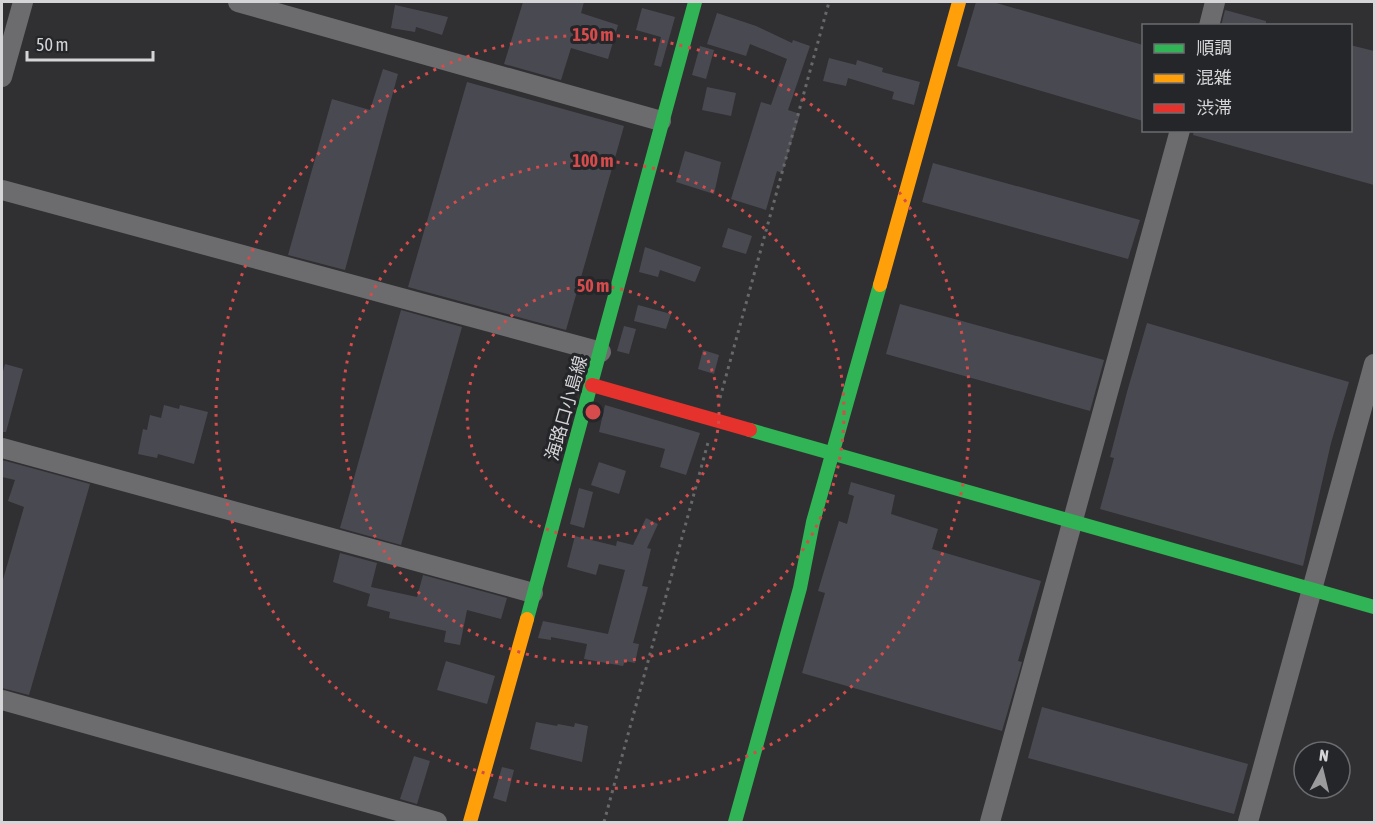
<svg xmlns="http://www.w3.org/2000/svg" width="1376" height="824" viewBox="0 0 1376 824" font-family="'Asap Condensed','Noto Sans JP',sans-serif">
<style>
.building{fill:#494951}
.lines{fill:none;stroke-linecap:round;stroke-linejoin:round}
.path{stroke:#676869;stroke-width:3;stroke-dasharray:3 4.5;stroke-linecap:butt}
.street{stroke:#6c6c6e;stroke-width:20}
.fast{stroke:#30b455;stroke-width:14}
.slow{stroke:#ff9f0a;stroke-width:14}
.jam{stroke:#e5322d;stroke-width:14}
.ring{fill:none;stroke:#d64b4b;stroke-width:3;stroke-dasharray:3 6}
.labels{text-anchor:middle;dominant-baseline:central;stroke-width:6;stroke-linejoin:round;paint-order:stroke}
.street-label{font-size:18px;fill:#d5d5d7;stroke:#252629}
.centre{fill:#d64b4b;stroke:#252629;stroke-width:3}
.ring-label{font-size:18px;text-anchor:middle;font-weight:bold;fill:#d64b4b;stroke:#252629;stroke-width:6;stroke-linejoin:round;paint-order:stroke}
</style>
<rect width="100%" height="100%" fill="#303032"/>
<g class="building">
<polygon points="523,2 584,2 581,13 618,25 608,59 571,48 561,80 504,64"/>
<polygon points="976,2 993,2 1143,45 1143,121 957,66"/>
<polygon points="395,5 448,17 442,35 416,27 415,32 391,28"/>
<polygon points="642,8 675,17 661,67 654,65 661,37 636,30"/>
<polygon points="1225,10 1266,21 1266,26 1221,26"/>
<polygon points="717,13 756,26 792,43 793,40 810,46 788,110 800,114 782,173 777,171 766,210 731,199 761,102 771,105 787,59 750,44 746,56 707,44"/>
<polygon points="1350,45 1374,51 1374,185 1193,135 1194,130 1350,130"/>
<polygon points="700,46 714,50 706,79 692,75"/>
<polygon points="829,58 856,65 857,60 883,68 882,72 920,82 914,105 892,99 894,92 848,78 846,86 823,81"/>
<polygon points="383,69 398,74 345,270 288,255 332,99 370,110"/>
<polygon points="467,82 624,126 566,330 408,287"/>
<polygon points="707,87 736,93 731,116 702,110"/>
<polygon points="685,151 721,162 714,194 676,182"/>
<polygon points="933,163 1140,220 1128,259 922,202"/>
<polygon points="728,228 752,236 746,254 722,247"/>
<polygon points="645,247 701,267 695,282 660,270 658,277 639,272"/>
<polygon points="900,304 1104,360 1090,411 886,354"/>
<polygon points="638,305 671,314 666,329 634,321"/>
<polygon points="401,310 462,327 401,545 340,528"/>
<polygon points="1147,323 1349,382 1331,443 1303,566 1100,509 1114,458 1110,457 1127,392"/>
<polygon points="624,326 636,329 629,354 617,351"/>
<polygon points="703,350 719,355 714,374 698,369"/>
<polygon points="5,364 23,369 6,432 2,432 2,375"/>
<polygon points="164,405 179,409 180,405 208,412 194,464 158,454 157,458 138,454 143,429 147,430 150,415 161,418"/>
<polygon points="605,405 700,433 686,475 660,467 665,449 599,432"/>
<polygon points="2,460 90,484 29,695 2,688 2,583 24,507 8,501 15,480 2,477"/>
<polygon points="599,462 626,471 619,494 591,485"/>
<polygon points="851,482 895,495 891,514 938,529 932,549 1041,581 1018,661 1022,662 1002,731 802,673 825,593 818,591 839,521 847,524 854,496 848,494"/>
<polygon points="579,488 593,492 584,528 570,524"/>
<polygon points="646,518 658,524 647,548 651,549 642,586 648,587 633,643 639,644 635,663 625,661 623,666 584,659 587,644 551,637 551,640 538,638 543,621 608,634 625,570 599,564 596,575 567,567 575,536 616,546 617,541 633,545"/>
<polygon points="340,553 377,563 371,587 417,597 423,575 507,598 501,619 467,610 460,645 444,642 446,631 389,618 390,612 367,606 370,594 333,582"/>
<polygon points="446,661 495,676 487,704 437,690"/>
<polygon points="1042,707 1248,764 1234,814 1028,758"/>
<polygon points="536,722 557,726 558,724 574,727 575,723 588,726 582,762 530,749"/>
<polygon points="414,756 430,761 417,804 400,799"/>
<polygon points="502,767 514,770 506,802 493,798"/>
</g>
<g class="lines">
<g class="path">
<polyline points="720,398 829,2"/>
<polyline points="604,822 709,439"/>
</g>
<g class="street">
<polyline points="238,2 661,121"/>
<polyline points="1209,26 1215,2"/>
<polyline points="2,77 23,2"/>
<polyline points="2,190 601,352"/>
<polyline points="2,448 533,593"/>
<polyline points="2,700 437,822"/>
<polyline points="990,822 1180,130"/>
<polyline points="1248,822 1374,364"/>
</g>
<g class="fast">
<polyline points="750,430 1374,607"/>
<polyline points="527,619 695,2"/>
<polyline points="735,822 800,588 813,522 880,285"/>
</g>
<g class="slow">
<polyline points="880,285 959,2"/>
<polyline points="470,822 527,619"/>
</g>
<polyline class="jam" points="592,385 750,430"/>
</g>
<g class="ring">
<circle cx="593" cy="412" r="126"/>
<circle cx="593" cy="412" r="251"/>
<circle cx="593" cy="412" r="377"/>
</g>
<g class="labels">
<g class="street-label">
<text transform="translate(566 408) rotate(-74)">海路口小島線</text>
</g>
</g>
<circle cx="593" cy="412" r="9" class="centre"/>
<g class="ring-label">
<text x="593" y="41">150 m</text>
<text x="593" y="167">100 m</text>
<text x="593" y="292">50 m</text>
</g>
<rect width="1376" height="824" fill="none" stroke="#d5d5d7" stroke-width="6"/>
<rect x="1142" y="24" width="210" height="108" fill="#252629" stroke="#6b6c6f" stroke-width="1.5"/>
<rect x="1154" y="44" width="30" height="9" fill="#30b455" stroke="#6b6c6f" stroke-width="1.5"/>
<text x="1196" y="54" font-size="18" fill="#d5d5d7">順調</text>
<rect x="1154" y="74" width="30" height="9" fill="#ff9f0a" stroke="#6b6c6f" stroke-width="1.5"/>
<text x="1196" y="84" font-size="18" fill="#d5d5d7">混雑</text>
<rect x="1154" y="104" width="30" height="9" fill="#e5322d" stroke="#6b6c6f" stroke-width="1.5"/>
<text x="1196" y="114" font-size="18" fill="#d5d5d7">渋滞</text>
<g transform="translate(1322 770) rotate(7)"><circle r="28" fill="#252629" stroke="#6b6c6f" stroke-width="1.5"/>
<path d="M0-4.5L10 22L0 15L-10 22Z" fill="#9b9b9d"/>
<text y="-9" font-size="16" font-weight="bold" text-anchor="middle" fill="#d5d5d7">N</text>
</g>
<path d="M27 51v9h126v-9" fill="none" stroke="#d5d5d7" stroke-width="3"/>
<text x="36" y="51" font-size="18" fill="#d5d5d7" stroke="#252629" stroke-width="4.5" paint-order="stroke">50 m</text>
</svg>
